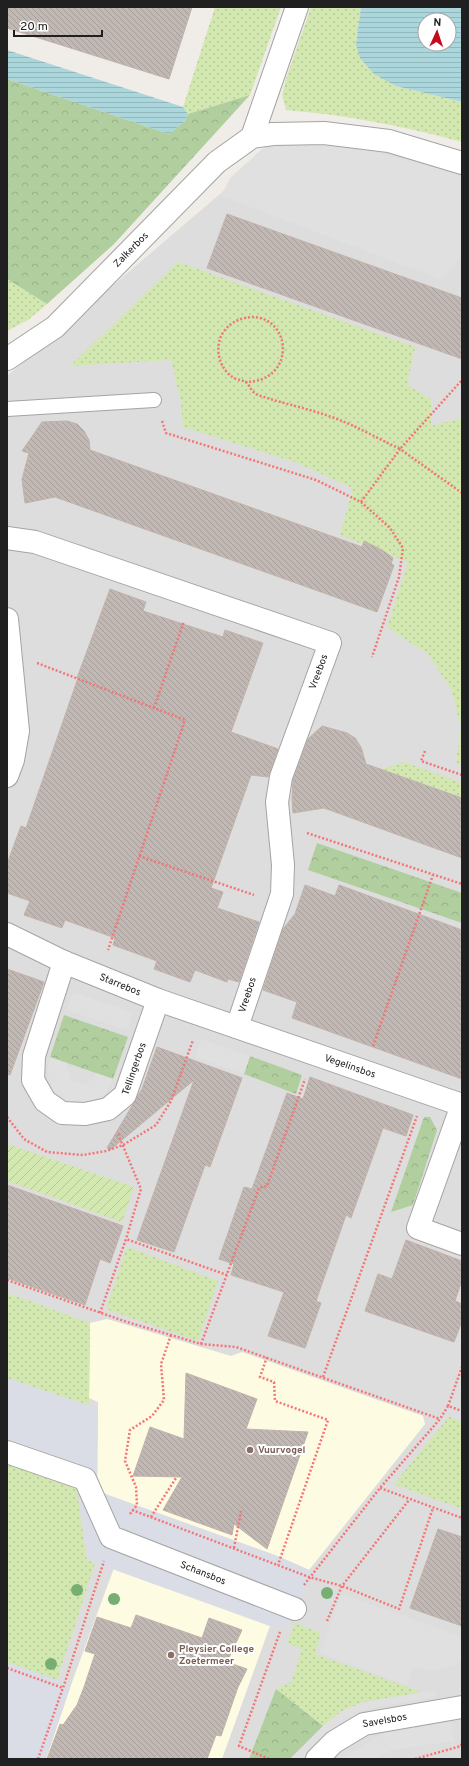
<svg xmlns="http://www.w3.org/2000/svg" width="469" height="1766" viewBox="0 0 469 1766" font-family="Overpass,sans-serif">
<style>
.residential{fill:#dedddd}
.education{fill:#fefbe3}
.grass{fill:url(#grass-dots)}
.forest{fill:url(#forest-crowns)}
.garden{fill:url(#garden-furrows)}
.parking{fill:#e0e0e0}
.plaza{fill:#dbdde6}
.water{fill:url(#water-rules);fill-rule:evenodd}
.building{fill:url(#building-back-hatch);stroke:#c1b2aa}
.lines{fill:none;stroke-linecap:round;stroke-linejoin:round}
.lane-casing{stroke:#a4a4a4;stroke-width:16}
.street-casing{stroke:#a4a4a4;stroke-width:24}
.path{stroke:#f47576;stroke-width:2.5;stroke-dasharray:2 2;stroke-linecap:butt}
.lane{stroke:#fff;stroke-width:14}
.street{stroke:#fff;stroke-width:22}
.tree{fill:#77ae71}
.education-dot{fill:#8d6e63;stroke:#fff;stroke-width:1.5}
.labels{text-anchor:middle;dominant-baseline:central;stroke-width:4;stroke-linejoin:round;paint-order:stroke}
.street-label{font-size:10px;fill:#202020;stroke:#fff}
.education-label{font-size:10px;font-weight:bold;fill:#785e54;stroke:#fff;text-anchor:start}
</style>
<defs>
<pattern id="grass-dots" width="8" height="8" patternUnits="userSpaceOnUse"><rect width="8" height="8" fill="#d2e8b0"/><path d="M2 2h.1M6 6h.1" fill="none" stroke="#b4c797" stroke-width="1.8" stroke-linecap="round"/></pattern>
<pattern id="forest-crowns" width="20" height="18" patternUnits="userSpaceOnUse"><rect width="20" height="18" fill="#b1ce9e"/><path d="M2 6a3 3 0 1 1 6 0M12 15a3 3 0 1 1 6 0" fill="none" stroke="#98b188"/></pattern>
<pattern id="garden-furrows" width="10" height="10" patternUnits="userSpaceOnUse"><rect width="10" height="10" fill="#d2e8b0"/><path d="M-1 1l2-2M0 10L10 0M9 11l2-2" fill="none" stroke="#b4c797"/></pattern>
<pattern id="water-rules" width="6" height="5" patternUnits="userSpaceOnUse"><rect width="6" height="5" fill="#aad6dc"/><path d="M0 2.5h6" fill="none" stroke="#92b7bc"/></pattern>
<pattern id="building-back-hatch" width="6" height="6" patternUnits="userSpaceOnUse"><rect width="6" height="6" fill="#c1b8b4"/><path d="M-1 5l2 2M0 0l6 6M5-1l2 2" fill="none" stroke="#a69e9a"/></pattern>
</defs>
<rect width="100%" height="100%" fill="#f0ece7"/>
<polygon class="residential" points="282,141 462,161 462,1759 7,1759 7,376"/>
<g class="education">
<polygon points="107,1319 231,1356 242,1352 423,1416 425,1424 309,1570 280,1557 97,1491 98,1402 89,1398 90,1323"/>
<polygon points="114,1568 270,1626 222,1759 46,1759 71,1685"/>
</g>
<g class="grass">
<polygon points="215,7 281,7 250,95 188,114 183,107"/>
<path d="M311,7H361L356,44L396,86L462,102V142C404,126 346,115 286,110L282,95L286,79Z"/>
<polygon points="178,262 415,347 407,385 431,399 431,426 462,418 462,765 456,762 461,728 452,691 429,655 387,627 408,562 340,535 353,488 295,462 183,427 181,402 171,360 70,366"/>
<polygon points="7,279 47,304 28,320 7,331"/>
<polygon points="404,762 462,783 462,798 382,769"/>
<polygon points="127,1247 218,1281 198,1341 106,1309"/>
<polygon points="7,1293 90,1323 89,1405 7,1378"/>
<polygon points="449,1417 462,1422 462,1509 394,1484"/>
<polygon points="7,1458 76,1483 87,1560 95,1563 57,1680 7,1662"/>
<polygon points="295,1623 321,1633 315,1654 419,1691 418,1693 364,1702 342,1711 323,1726 276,1689 291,1682 302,1649 287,1643"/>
</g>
<g class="forest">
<polygon points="7,79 169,134 185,121 188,114 250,95 114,244 47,304 7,279"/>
<polygon points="317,843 462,893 462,923 308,870"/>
<polygon points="64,1015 128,1037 113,1079 50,1057"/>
<polygon points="250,1056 302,1075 296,1094 244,1074"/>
<polygon points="424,1117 430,1117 437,1130 413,1205 391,1212"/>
<polygon points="276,1689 323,1726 290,1759 249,1759"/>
</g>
<polygon class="garden" points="7,1144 134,1187 122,1222 7,1181"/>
<g class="parking">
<polygon points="329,140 462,175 462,257 440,279 221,196 230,178 271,141"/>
<polygon points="73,992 133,1013 127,1030 67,1010"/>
<polygon points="201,1039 250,1056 244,1074 195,1057"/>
<polygon points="50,1057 66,1063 70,1078 75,1083 83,1084 93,1080 96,1073 113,1079 105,1094 89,1102 70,1102 54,1091 47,1073"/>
<polygon points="341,1594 458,1635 462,1638 462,1659 457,1664 430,1672 414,1667 407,1685 320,1653"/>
<polygon points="435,1690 437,1697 367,1709 346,1718 303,1759 290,1759 323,1726 342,1711 364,1702"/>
<polygon points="451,1722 454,1741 391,1750 376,1759 346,1759 344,1757 387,1732"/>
</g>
<g class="plaza">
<polygon points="7,1378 98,1409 97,1491 280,1557 316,1573 285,1625 270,1626 87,1560 76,1483 7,1458"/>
<polygon points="7,1662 71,1685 46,1759 7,1759"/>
</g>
<g class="water">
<path d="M361,7H462V102L396,86L374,74L360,58L356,44ZM425,20H449V44H425Z"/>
<polygon points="7,50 183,107 188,114 185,121 169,134 7,79"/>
</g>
<g class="building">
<polygon points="7,7 192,7 169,79 7,28"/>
<polygon points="227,214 462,298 462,359 207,268"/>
<polygon points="67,421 77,424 84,431 89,440 90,450 362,547 364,541 382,550 393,558 391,564 394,565 377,612 55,497 25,503 22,479 29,453 22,451 42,422"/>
<polygon points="110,589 146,602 143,611 223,637 225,630 263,643 231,732 278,749 268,777 251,775 211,888 223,892 217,908 259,922 239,982 228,979 227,982 195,970 190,982 154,969 157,961 113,945 115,938 65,920 62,928 24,915 30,901 7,893 7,864 21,826 26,828 78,678 77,678"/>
<polygon points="322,726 347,733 355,738 361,747 366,764 462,798 462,858 324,808 293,813 292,799 293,780 308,739"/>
<polygon points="305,885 335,896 339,885 462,930 462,1079 292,1018 297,1002 263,990 283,929 295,914"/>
<polygon points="7,969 44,982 10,1075 7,1074"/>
<polygon points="157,1047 242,1078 210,1167 205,1165 174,1252 137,1240 194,1080 110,1150 107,1148 142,1089"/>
<polygon points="310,1077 413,1115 406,1136 383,1128 351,1218 346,1215 316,1301 321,1303 305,1348 268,1336 284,1292 231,1275 234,1264 219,1259 244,1187 252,1189 287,1093 303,1099"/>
<polygon points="7,1185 123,1226 110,1263 100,1259 85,1305 7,1278"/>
<polygon points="406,1240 462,1261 462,1280 455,1301 462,1304 462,1321 454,1342 365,1311 378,1274 392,1279"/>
<polygon points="186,1373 257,1399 246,1429 308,1432 267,1549 234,1524 232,1535 163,1510 182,1477 133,1476 150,1427 184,1439"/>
<polygon points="438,1529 462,1537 462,1626 410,1608"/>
<polygon points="136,1615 202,1638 209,1618 242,1630 227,1662 247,1669 238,1687 221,1736 216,1735 207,1759 47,1759 60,1724 63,1725 77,1705 84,1687 95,1654 85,1651 97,1617 131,1628"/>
</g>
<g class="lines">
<g class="lane-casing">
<polyline id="lane" points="7,409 154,400"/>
</g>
<g class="street-casing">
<g id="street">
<polyline points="252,137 297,7"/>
<path id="s1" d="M7,359L55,327L217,162L252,137L273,134L324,133L389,141L462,163"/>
<polyline points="7,538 35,542 330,643 281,777 277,802 283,865 282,894 237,1027"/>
<polyline points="7,619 18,731 13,760 7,776"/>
<path id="s2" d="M7,934L64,962L158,1000L462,1105"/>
<path id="s3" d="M64,962L34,1056L33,1080L45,1101L62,1113L85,1114L108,1109L125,1095L158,1000"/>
<polyline points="462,1105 418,1228 462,1244"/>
<path id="s4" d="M7,1452L85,1479L111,1537L295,1609"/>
<path id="s5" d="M317,1759L334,1742L364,1724L462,1707"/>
</g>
</g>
<g class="path">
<path d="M245,382C295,382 293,320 254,317C243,317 232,321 225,330C213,344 218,369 234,378C238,380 242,380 246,382C250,386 252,393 258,395C284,404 311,409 337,419C358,427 379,439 400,449L462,380"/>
<polyline points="162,421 166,433 316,480 361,502 400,449 462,493"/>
<polyline points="361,502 390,528 403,548 399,577 372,657"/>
<polyline points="37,663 185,720 108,950"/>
<polyline points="154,708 184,621"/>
<polyline points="425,751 421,761 462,775"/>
<polyline points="307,833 462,884"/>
<polyline points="139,856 254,895"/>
<polyline points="373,1046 433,875"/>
<polyline points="7,1117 24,1139 47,1152 83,1155 106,1151 123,1145 156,1125 171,1101 193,1040"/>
<polyline points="118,1134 141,1189 126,1239"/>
<polyline points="7,1280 127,1322 171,1335 201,1344 236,1347 440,1419"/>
<polyline points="100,1313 126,1239 227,1275"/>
<polyline points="201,1344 259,1188 267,1186 305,1079"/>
<polyline points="267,1357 260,1377 274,1382 275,1401 328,1420 278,1565"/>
<polyline points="323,1377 417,1116"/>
<polyline points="448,1406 462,1367"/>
<polyline points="380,1488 462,1518"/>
<polyline points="132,1510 309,1577 342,1586 399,1609 433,1508"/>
<polyline points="130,1514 137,1505 136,1487 125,1461 130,1430 152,1416 164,1400 161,1364 171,1335"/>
<polyline points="151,1517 176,1478"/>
<polyline points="234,1548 241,1511"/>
<polyline points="304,1585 380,1488 440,1419 448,1406 462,1411"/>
<polyline points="327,1621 342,1586 409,1500"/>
<polyline points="7,1668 63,1688"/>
<polyline points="38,1759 65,1682 104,1561"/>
<polyline points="269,1759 239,1746 280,1632"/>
<polyline points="415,1759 461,1746 462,1741"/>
</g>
<use href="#lane" class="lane"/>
<use href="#street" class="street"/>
</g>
<g class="tree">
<circle cx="77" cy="1590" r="6"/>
<circle cx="327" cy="1593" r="6"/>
<circle cx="114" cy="1599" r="6"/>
<circle cx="51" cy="1664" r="6"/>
</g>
<g class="education-dot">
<circle cx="250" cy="1450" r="4"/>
<circle cx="171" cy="1655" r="4"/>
</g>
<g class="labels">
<g class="street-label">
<text stroke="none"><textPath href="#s1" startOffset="166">Zalkerbos</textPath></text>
<text transform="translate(319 672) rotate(-70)">Vreebos</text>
<text stroke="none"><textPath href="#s2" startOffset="124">Starrebos</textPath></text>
<text transform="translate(248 995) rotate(-72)">Vreebos</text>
<text stroke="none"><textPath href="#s2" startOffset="368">Vegelinsbos</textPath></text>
<text stroke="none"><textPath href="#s3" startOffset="264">Tellingerbos</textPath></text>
<text stroke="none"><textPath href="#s4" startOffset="245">Schansbos</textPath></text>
<text stroke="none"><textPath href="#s5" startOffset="80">Savelsbos</textPath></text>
</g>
<g class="education-label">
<text x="258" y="1450">Vuurvogel</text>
<text x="179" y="1649">Pleysier College<tspan x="179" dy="12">Zoetermeer</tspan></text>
</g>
</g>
<rect width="469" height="1766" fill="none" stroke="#202020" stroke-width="16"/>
<g transform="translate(437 32) rotate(3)"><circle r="19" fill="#ffffff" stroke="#a6a6a6"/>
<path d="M0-3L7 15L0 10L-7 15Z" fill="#c7091e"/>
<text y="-6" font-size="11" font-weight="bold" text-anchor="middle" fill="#202020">N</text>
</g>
<path d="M14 30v6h88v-6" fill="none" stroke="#202020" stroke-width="2"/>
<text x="20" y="30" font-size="12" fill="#202020" stroke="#ffffff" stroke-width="3" paint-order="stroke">20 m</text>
</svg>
